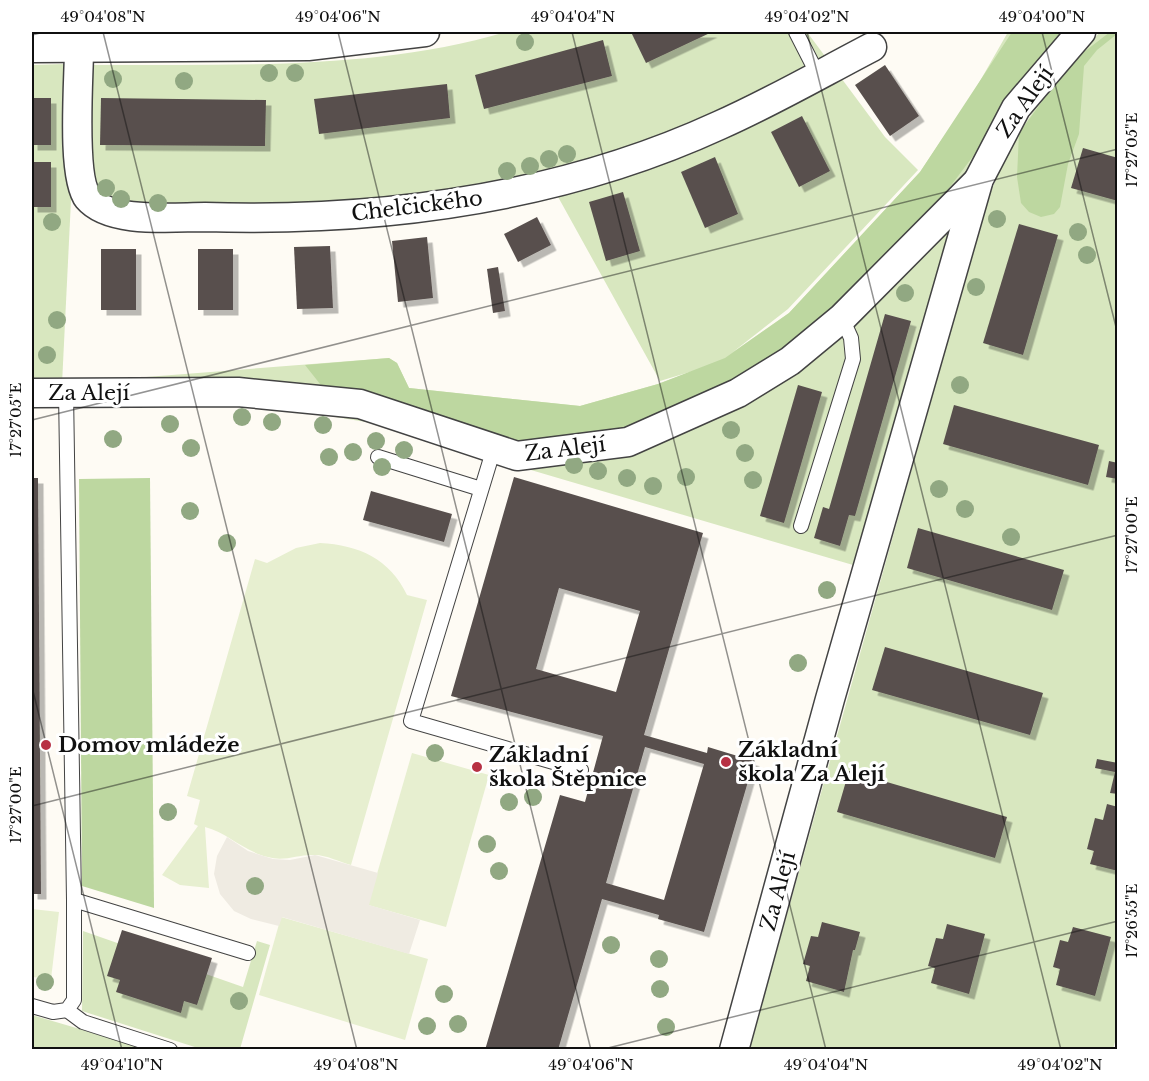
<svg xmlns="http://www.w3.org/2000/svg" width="1149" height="1081" viewBox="0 0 1149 1081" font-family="'Libre Baskerville',serif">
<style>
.green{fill:#d8e7bf}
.forest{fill:#bdd7a0}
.pitch{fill:#e7efd0}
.plaza{fill:#efebe2}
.building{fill:#58504d;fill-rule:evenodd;filter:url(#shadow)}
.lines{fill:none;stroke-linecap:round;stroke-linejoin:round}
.service-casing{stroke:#434343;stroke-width:16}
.minor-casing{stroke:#434343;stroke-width:31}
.service{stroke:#fff;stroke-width:14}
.minor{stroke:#fff;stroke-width:28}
.tree{fill:#91a882}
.ticks{fill:none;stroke:#101010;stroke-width:1.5;stroke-opacity:0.45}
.poi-dot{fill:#b73144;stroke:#fff;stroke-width:2}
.labels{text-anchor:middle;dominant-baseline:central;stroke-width:6;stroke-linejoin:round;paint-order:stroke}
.street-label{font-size:21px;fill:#101010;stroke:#fff}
.poi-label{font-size:21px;font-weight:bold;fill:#101010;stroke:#fff;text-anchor:start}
.neatline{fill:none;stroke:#101010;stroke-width:2}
.ticks-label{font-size:15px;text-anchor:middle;fill:#101010}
</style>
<defs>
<filter id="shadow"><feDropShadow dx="5.5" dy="5.5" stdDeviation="0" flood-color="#0004"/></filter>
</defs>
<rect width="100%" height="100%" fill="#fefbf4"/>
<g class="green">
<path d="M506,32H807L885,137L918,170L788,309L733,352L789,313L920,172L972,95L1008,32H1076L981,157L853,565L372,423L107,380L389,358L397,363L409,388L580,406L658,384L693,371L660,381L557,195L471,196L328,204L111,203L89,181L87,72L93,65C230,64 373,71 506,32Z"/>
<path d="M1100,32H1117L1118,1032L1113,1049L749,1050L985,208C1011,133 1046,89 1100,32Z"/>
<polygon points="65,64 72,180 62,384 32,386 32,65"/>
<polygon points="83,931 243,987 257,941 270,945 240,1049 201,1049 82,1011"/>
<polygon points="32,1015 148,1049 32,1049"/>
</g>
<g class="forest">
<polygon points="1012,32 1073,32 1026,86 919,228 786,353 724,391 622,429 526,443 324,389 305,365 389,358 397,363 409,388 580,406 658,384 725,358 789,313 920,172"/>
<polygon points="1110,32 1117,32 1117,34 1097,50 1084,66 1079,134 1068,164 1060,207 1054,214 1041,217 1029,212 1021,203 1017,177 1019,133 1071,62"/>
<polygon points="150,478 154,908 82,886 79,479"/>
</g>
<g class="pitch">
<path d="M320,543C359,545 390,559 407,595L427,600L351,865C340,862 326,855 315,855C298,854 285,862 268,857C243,851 228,833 205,827L209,888L180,885L162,875L198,826L194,824L200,800L187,796L255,559L267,563L296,548Z"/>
<polygon points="412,753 489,775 446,927 368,905"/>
<polygon points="32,909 59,912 51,979 32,977"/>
<polygon points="281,917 428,959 405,1040 259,995"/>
</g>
<polygon class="plaza" points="227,837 248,851 273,859 290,860 315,855 378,873 369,905 420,920 409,954 282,917 279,926 251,919 234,911 220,894 214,874 217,856"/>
<g class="building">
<polygon points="631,32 712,32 646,63"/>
<polygon points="603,40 612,76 484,109 475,75"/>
<polygon points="885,65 919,116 890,136 855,85"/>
<polygon points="447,84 450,118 319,134 314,99"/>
<rect x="32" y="98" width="19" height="47"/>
<polygon points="101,98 266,100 265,146 100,145"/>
<polygon points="802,116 830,171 799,187 771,132"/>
<polygon points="1083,148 1118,158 1118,201 1071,188"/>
<polygon points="715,157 738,214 705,228 681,172"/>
<rect x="32" y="162" width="19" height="45"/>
<polygon points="623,192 640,251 606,261 589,202"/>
<polygon points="537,217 551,245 518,262 504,234"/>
<polygon points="1019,224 1058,235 1023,355 983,343"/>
<polygon points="427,237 433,298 398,302 392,241"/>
<polygon points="330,246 333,308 297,309 294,247"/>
<rect x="101" y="249" width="35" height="61"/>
<rect x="198" y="249" width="35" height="61"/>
<polygon points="498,267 505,311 493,313 487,269"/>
<polygon points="885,314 911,321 855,516 849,515 840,546 814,538 823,507 829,509"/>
<polygon points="798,385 822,392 784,523 760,516"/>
<polygon points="954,405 1099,445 1088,485 943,444"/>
<polygon points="1109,461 1118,463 1118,479 1106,477"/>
<path d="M514,477L703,533L644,735L707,753L708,747L754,761L704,932L658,919L659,915L602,899L558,1050H485L560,795L585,802L603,736L451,696ZM559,588L640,611L616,692L536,669ZM645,747L704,764L664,900L606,883Z"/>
<polygon points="32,478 38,478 41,894 32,894"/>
<polygon points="371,491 452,514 444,542 363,520"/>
<polygon points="918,528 1064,570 1052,610 907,568"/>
<polygon points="885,647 1043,693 1030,735 872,690"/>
<polygon points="1097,759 1118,763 1118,794 1110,793 1115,772 1095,768"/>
<polygon points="849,771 1007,817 995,858 837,812"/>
<polygon points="1107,804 1118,807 1118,871 1090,864 1094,851 1087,849 1095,818 1103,820"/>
<polygon points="822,922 860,932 855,950 853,950 844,992 806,981 810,966 803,964 811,936 818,937"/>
<polygon points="947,924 985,934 969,994 931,983 935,968 928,966 936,938 943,939"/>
<polygon points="1073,927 1111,937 1095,996 1056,985 1060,969 1053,967 1060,940 1068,942"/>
<polygon points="122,930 212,958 197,1005 184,1001 181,1013 116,992 120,980 107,976"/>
</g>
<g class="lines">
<g class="service-casing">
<g id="service">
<polyline points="796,32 818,75"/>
<polyline points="66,392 74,900 248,953"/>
<polyline points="494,448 411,721 581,770"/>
<polyline points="378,457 481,489"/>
<polyline points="801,526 853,359 851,338 842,318"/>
<polyline points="32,1006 53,1012 67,1010 74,1000 74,900"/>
<polyline points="67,1010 83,1022 170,1050"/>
</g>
</g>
<g class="minor-casing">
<g id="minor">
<polyline points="32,48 308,46 425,32"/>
<path d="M79,49C79,79 71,177 88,198C110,224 173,217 205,217C381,222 559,199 720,125C772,102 822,73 872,47"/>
<polyline points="32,393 238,392 360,404 517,456 628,442 738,393 790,361 842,318 978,181"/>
<polyline points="734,1050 830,699 979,179 1016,108 1081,32"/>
</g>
</g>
<use href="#service" class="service"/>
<use href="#minor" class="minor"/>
</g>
<g class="tree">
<circle cx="525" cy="42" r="9"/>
<circle cx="269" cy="73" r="9"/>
<circle cx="295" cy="73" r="9"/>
<circle cx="113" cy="79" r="9"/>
<circle cx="184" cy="81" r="9"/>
<circle cx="567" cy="154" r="9"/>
<circle cx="549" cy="159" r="9"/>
<circle cx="530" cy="166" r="9"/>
<circle cx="507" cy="171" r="9"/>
<circle cx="106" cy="188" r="9"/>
<circle cx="121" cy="199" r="9"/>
<circle cx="158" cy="203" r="9"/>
<circle cx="997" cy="219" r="9"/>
<circle cx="52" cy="222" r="9"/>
<circle cx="1078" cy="232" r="9"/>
<circle cx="1087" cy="255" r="9"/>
<circle cx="976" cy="287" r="9"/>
<circle cx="905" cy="293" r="9"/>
<circle cx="57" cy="320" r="9"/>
<circle cx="47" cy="355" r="9"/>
<circle cx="960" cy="385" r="9"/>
<circle cx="242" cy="417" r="9"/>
<circle cx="272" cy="422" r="9"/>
<circle cx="170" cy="424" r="9"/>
<circle cx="323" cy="425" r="9"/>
<circle cx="731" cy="430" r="9"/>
<circle cx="113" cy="439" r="9"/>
<circle cx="376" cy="441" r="9"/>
<circle cx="191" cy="448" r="9"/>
<circle cx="404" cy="450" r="9"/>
<circle cx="353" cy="452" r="9"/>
<circle cx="745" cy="453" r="9"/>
<circle cx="329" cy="457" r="9"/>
<circle cx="574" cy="465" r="9"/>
<circle cx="382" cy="467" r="9"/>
<circle cx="598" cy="471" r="9"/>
<circle cx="686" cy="477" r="9"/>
<circle cx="627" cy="478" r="9"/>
<circle cx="753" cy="480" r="9"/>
<circle cx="653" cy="486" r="9"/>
<circle cx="939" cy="489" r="9"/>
<circle cx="965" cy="509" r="9"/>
<circle cx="190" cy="511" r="9"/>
<circle cx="1011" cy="537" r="9"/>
<circle cx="227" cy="543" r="9"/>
<circle cx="827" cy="590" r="9"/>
<circle cx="798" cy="663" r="9"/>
<circle cx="435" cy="753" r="9"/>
<circle cx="533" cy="797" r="9"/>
<circle cx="509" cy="802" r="9"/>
<circle cx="168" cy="812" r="9"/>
<circle cx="487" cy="844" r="9"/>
<circle cx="499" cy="871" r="9"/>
<circle cx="255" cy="886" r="9"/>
<circle cx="611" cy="945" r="9"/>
<circle cx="659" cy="959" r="9"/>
<circle cx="45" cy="982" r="9"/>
<circle cx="660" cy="989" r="9"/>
<circle cx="444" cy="994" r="9"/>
<circle cx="239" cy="1001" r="9"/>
<circle cx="458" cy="1024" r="9"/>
<circle cx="427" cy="1026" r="9"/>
<circle cx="666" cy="1027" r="9"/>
</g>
<path class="ticks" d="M103,32L357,1050M338,32L591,1050M572,32L826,1050M807,32L1061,1050M1042,32L1118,335M32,35L44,32M32,420L1118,149M32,687L122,1050M32,806L1118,535M600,1050L1118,921"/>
<g class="poi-dot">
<circle cx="46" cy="745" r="6"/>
<circle cx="726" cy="762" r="6"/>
<circle cx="477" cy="767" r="6"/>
</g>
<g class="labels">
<g class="street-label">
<text transform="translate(1025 102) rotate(-55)">Za Alejí</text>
<text transform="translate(417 206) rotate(-7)">Chelčického</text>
<text x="89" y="393">Za Alejí</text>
<text transform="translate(565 449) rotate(-7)">Za Alejí</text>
<text transform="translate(778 891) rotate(-75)">Za Alejí</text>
</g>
<g class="poi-label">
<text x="58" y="745">Domov mládeže</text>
<text x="738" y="750">Základní<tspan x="738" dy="24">škola Za Alejí</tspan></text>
<text x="489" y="755">Základní<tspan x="489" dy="24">škola Štěpnice</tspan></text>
</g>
</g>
<rect width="1149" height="1081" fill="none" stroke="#ffffff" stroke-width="66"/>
<rect x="33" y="33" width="1083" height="1015" class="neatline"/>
<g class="ticks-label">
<text x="103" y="22">49°04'08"N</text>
<text x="338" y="22">49°04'06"N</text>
<text x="573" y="22">49°04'04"N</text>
<text x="807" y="22">49°04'02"N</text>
<text x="1042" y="22">49°04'00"N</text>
<text transform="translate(1132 150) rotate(-90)" y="5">17°27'05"E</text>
<text transform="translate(16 420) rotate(-90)" y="5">17°27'05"E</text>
<text transform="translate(1132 535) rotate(-90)" y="5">17°27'00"E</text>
<text transform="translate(16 805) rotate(-90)" y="5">17°27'00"E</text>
<text transform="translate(1132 921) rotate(-90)" y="5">17°26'55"E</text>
<text x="122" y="1070">49°04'10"N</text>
<text x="356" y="1070">49°04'08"N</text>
<text x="591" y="1070">49°04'06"N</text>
<text x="826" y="1070">49°04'04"N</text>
<text x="1060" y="1070">49°04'02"N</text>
</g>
</svg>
